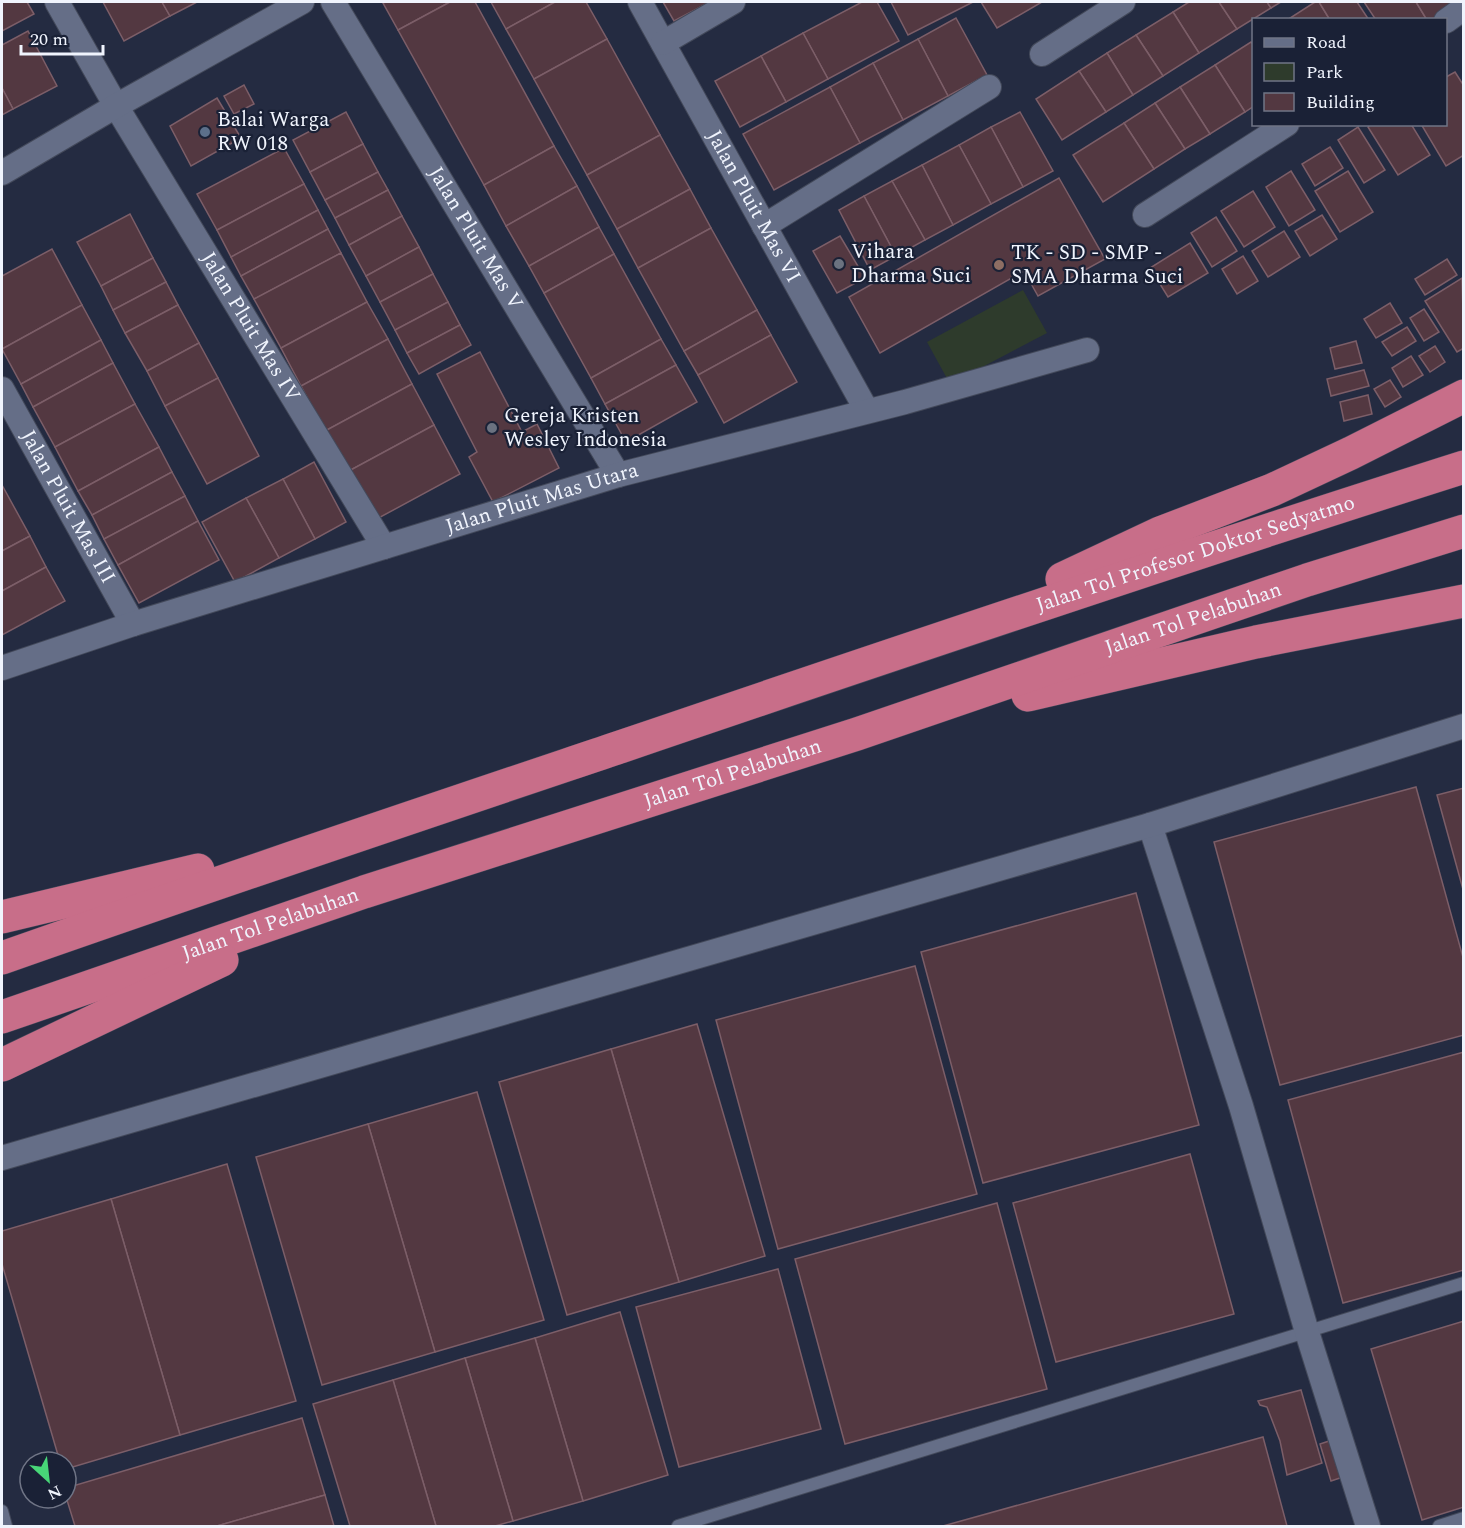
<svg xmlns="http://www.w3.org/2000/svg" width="1465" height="1528" viewBox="0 0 1465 1528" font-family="Spectral,serif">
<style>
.green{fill:#2e3b2c}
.building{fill:#533841;stroke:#7c5e68;stroke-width:1.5}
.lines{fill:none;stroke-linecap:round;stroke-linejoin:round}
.lane-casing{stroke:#43495a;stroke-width:14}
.street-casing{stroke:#43495a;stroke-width:26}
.highway-casing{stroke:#43495a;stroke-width:34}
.lane{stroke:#656e87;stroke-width:12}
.street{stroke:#656e87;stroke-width:24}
.highway{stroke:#c86e89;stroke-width:33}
.service-dot{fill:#5c6f8a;stroke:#1a2136;stroke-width:2}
.worship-dot{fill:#6b7280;stroke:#1a2136;stroke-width:2}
.education-dot{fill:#8d6e63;stroke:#1a2136;stroke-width:2}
.labels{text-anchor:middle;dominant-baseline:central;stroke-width:4.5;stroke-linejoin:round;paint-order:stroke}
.poi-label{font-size:21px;fill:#f0f4fd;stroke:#1a2136;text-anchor:start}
.street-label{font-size:21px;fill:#f0f4fd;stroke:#1a2136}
</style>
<rect width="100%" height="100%" fill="#242b41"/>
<polygon class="green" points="1023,290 1047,333 950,384 927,342"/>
<g class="building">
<polygon points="2,2 27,2 34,14 2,31"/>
<polygon points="103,2 162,2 170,16 124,41"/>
<polygon points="162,2 197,2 170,16"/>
<polygon points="385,2 450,2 398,30 383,3"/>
<polygon points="450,2 475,2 554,146 484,185 398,30"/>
<polygon points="491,2 555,2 506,29"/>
<polygon points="555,2 586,2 607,39 534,79 506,29"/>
<polygon points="663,2 710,2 674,21"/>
<polygon points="862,2 877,2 899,41 828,79 803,33"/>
<polygon points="891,2 973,2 908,35"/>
<polygon points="981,2 1042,2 997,28"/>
<polygon points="1189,2 1219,2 1237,29 1199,53 1173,12"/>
<polygon points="1219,2 1267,2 1271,8 1237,29"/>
<polygon points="1267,2 1281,2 1271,8"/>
<polygon points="1315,2 1319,2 1330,20 1287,20"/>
<polygon points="1319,2 1357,2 1369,20 1330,20"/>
<polygon points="1364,2 1416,2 1427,20 1376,20"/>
<polygon points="1416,2 1464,2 1438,20 1427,20"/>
<polygon points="1173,12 1199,53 1163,76 1136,35"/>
<polygon points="956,18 987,75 948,96 918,39"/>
<polygon points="28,31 57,86 13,109 2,88 2,45"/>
<polygon points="803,33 828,79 786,102 761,56"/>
<polygon points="1136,35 1163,76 1133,95 1107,53"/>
<polygon points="607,39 660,135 587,175 534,79"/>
<polygon points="918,39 948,96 903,120 873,63"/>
<polygon points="1251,42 1254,45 1254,106 1245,112 1215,65"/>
<polygon points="1107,53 1133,95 1106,112 1079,71"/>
<polygon points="761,56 786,102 740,127 715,81"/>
<polygon points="873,63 903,120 860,143 830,87"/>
<polygon points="1215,65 1245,112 1210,134 1180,87"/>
<polygon points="1079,71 1106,112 1062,140 1036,99"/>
<polygon points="1455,72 1464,86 1464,155 1446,166 1421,124 1446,124 1446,77"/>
<polygon points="244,85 254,104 234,114 224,96"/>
<polygon points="830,87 860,143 774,190 743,134"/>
<polygon points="1180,87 1210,134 1185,149 1155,103"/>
<polygon points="2,88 13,109 2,115"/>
<polygon points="217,98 241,138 191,166 170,126"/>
<polygon points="1155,103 1185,149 1154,169 1124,123"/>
<polygon points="346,112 363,144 310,172 293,140"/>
<polygon points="1020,112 1053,171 1023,187 991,127"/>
<polygon points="1124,123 1154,169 1103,202 1073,155"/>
<polygon points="1371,124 1411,124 1430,155 1398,175 1368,127"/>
<polygon points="991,127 1023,187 991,204 959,145"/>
<polygon points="1358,127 1385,170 1364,183 1338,140"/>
<polygon points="660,135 690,189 617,229 587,175"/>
<polygon points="363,144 378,172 325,200 310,172"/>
<polygon points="959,145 991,204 953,225 922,165"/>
<polygon points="554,146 577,186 506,226 484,185"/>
<polygon points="1330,147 1343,168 1315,186 1302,164"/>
<polygon points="284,148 304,184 217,230 197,194"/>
<polygon points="922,165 953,225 925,240 892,181"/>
<polygon points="1291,171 1315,210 1289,226 1266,187"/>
<polygon points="1348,171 1373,212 1340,232 1315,191"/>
<polygon points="378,172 388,190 335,218 325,200"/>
<polygon points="1059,178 1105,259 1038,296 1024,271 880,353 849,297"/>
<polygon points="892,181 925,240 896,256 864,196"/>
<polygon points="304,184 318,210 231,257 217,230"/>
<polygon points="577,186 599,227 529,266 506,226"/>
<polygon points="690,189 711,228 638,268 617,229"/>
<polygon points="388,190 402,216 349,245 335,218"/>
<polygon points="1253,191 1275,227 1244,247 1221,211"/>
<polygon points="864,196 896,256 870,270 839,210"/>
<polygon points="318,210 328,229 241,276 231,257"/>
<polygon points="130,214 153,258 101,286 77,242"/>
<polygon points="1322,215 1337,239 1310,256 1295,231"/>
<polygon points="402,216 419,247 366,276 349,245"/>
<polygon points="1216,217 1237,251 1212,267 1191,233"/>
<polygon points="599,227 614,254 544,293 529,266"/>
<polygon points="711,228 757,310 684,351 638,268"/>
<polygon points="328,229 341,253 254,299 241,276"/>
<polygon points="1284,231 1300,257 1268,277 1252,251"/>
<polygon points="840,236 865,278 837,293 813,251"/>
<polygon points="1190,243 1208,273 1168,297 1150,268"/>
<polygon points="419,247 433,274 380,302 366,276"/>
<polygon points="52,249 82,305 2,349 2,276"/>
<polygon points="341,253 367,302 281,348 254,299"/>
<polygon points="614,254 661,339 591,378 544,293"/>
<polygon points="1243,256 1258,281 1237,294 1222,269"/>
<polygon points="153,258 166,282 113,310 101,286"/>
<polygon points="1447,259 1457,275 1425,295 1415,279"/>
<polygon points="433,274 448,302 395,330 380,302"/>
<polygon points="1462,278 1464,348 1457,352 1425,301"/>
<polygon points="166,282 178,305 125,333 113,310"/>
<polygon points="367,302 388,339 301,386 281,348"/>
<polygon points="448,302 460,325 407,353 395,330"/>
<polygon points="1390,303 1402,323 1376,338 1364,319"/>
<polygon points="82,305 101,340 21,384 2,349"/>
<polygon points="178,305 199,343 147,371 125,333"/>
<polygon points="1424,309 1439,332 1424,341 1410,318"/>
<polygon points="757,310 771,335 698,375 684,351"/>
<polygon points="460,325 471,345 419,374 407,353"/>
<polygon points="1407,327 1416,341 1392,356 1382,342"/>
<polygon points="771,335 797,382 724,423 698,375"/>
<polygon points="388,339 412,384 325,431 301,386"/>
<polygon points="661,339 676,365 605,404 591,378"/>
<polygon points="101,340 113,363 33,407 21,384"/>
<polygon points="1356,341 1362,363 1335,369 1330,348"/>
<polygon points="199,343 218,378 165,406 147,371"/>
<polygon points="1435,346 1445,362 1430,372 1419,356"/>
<polygon points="480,352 522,432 537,424 559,468 493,502 469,457 477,452 437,374"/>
<polygon points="1411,356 1423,375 1403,387 1392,368"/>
<polygon points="113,363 135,404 55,447 33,407"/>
<polygon points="676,365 697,402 626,442 605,404"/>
<polygon points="1364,370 1369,386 1331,396 1327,379"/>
<polygon points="218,378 259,456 207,484 165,406"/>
<polygon points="1390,380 1401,397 1385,407 1374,389"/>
<polygon points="412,384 434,425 347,472 325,431"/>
<polygon points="1368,395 1372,414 1344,421 1340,402"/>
<polygon points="135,404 159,447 78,491 55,447"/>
<polygon points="434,425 460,474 373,521 347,472"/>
<polygon points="159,447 172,472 92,515 78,491"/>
<polygon points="314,462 346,522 315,539 283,479"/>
<polygon points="172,472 185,496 104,539 92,515"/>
<polygon points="283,479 315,539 279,558 246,498"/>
<polygon points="2,485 30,536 2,551"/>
<polygon points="185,496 198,521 118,565 104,539"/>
<polygon points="246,498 279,558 235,582 202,522"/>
<polygon points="198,521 219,560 139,603 118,565"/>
<polygon points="30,536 46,567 2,591 2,551"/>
<polygon points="46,567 65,601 2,635 2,591"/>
<polygon points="1416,787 1464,961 1464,1035 1280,1085 1214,842"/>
<polygon points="1464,788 1464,893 1437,795"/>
<polygon points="1136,893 1199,1125 983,1183 921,952"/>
<polygon points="915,966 977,1194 778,1249 716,1020"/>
<polygon points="697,1024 765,1256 679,1282 611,1049"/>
<polygon points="611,1049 679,1282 567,1315 499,1082"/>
<polygon points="1464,1052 1464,1270 1343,1303 1288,1100"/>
<polygon points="477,1092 544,1320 435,1352 368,1124"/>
<polygon points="368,1124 435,1352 322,1385 256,1157"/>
<polygon points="1190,1154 1234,1314 1056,1362 1013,1203"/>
<polygon points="227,1164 296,1401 180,1435 111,1199"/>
<polygon points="111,1199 180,1435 66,1469 66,1462 60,1462 2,1264 2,1231"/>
<polygon points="997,1203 1047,1389 845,1444 795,1259"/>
<polygon points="778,1269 821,1429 679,1467 636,1307"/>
<polygon points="620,1312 668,1475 583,1501 535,1338"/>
<polygon points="1464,1321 1464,1507 1422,1520 1371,1349"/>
<polygon points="535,1338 583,1501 513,1521 465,1358"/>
<polygon points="465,1358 513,1521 495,1526 436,1526 393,1380"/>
<polygon points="393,1380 436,1526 350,1526 313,1404"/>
<polygon points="1301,1390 1322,1463 1287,1475 1280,1441 1267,1407 1260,1405 1258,1401"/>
<polygon points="302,1418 325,1495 217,1526 75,1526 66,1497 66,1488"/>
<polygon points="1263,1437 1287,1526 943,1526"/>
<polygon points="1332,1440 1343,1477 1331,1481 1320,1444"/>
<polygon points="325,1495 334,1526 217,1526"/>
</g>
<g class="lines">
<g class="lane-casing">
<g id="lane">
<polyline points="2,1511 6,1526"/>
<polyline points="678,1526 1464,1283"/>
<polyline points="1439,1526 1464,1518"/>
</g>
</g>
<g class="street-casing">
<g id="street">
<path id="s1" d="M57,2L116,106L384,547"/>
<path id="s2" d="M333,2L618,475"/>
<path id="s3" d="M640,2L867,411"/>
<polyline points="1446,21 1464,8"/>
<polyline points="663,43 733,2"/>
<polyline points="1042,54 1123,2"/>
<polyline points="2,173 116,106 302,2"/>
<polyline points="1145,215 1287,124"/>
<polyline points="764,226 989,87"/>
<path id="s4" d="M2,389L133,624"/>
<path id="s5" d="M2,668L133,624L618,475L905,402L1087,350"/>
<polyline points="1150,825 1241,1106 1307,1332 1368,1526"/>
<polyline points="2,1158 1150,825 1464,726"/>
</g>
</g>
<g class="highway-casing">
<g id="highway">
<polyline points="1062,579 1160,533 1272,490 1351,453 1464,396"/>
<polyline points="1028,695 1256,642 1464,601"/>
<polyline points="2,917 198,870"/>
<path id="s6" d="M2,958C206,886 412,817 617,748C899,652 1180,557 1464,467"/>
<path id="s7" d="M2,1017L364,892L857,734L1307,580L1464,531"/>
<polyline points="2,1065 222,960"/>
</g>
</g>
<use href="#lane" class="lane"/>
<use href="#street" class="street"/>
<use href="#highway" class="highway"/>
</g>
<circle class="service-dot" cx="205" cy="132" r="6"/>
<g class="worship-dot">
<circle cx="839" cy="264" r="6"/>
<circle cx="492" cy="428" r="6"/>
</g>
<circle class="education-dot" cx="999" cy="265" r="6"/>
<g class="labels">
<g class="poi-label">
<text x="217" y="120">Balai Warga<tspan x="217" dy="24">RW 018</tspan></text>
<text x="851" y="252">Vihara<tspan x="851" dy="24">Dharma Suci</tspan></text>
<text x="1011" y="253">TK - SD - SMP -<tspan x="1011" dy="24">SMA Dharma Suci</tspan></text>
<text x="504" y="416">Gereja Kristen<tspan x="504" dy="24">Wesley Indonesia</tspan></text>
</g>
<g class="street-label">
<text stroke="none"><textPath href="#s3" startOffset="234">Jalan Pluit Mas VI</textPath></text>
<text stroke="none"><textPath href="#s2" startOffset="276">Jalan Pluit Mas V</textPath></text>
<text stroke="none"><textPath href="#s1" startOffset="378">Jalan Pluit Mas IV</textPath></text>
<text stroke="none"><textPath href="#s5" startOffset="566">Jalan Pluit Mas Utara</textPath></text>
<text stroke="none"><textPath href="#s4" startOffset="135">Jalan Pluit Mas III</textPath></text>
<text stroke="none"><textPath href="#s6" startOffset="1260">Jalan Tol Profesor Doktor Sedyatmo</textPath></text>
<text stroke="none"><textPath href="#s7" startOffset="1256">Jalan Tol Pelabuhan</textPath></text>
<text stroke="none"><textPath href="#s7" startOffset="770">Jalan Tol Pelabuhan</textPath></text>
<text stroke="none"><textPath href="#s7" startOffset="284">Jalan Tol Pelabuhan</textPath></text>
</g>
</g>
<rect width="1465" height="1528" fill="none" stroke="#f0f4fd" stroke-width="6"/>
<rect x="1252" y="18" width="195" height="108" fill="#1a2136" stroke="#707586" stroke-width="1.5"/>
<rect x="1264" y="38" width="30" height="9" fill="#656e87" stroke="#707586" stroke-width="1.5"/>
<text x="1306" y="48" font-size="18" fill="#f0f4fd">Road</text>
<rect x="1264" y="63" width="30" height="18" fill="#2e3b2c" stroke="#707586" stroke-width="1.5"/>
<text x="1306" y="78" font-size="18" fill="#f0f4fd">Park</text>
<rect x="1264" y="93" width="30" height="18" fill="#533841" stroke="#707586" stroke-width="1.5"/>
<text x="1306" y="108" font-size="18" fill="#f0f4fd">Building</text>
<g transform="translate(48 1480) rotate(153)"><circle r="28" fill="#1a2136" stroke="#707586" stroke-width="1.5"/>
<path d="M0-4.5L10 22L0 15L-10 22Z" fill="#48d778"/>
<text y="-9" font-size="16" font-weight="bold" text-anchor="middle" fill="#f0f4fd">N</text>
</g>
<path d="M21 45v9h82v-9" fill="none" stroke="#f0f4fd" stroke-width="3"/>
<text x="30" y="45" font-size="18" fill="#f0f4fd" stroke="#1a2136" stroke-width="4.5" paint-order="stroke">20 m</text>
</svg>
